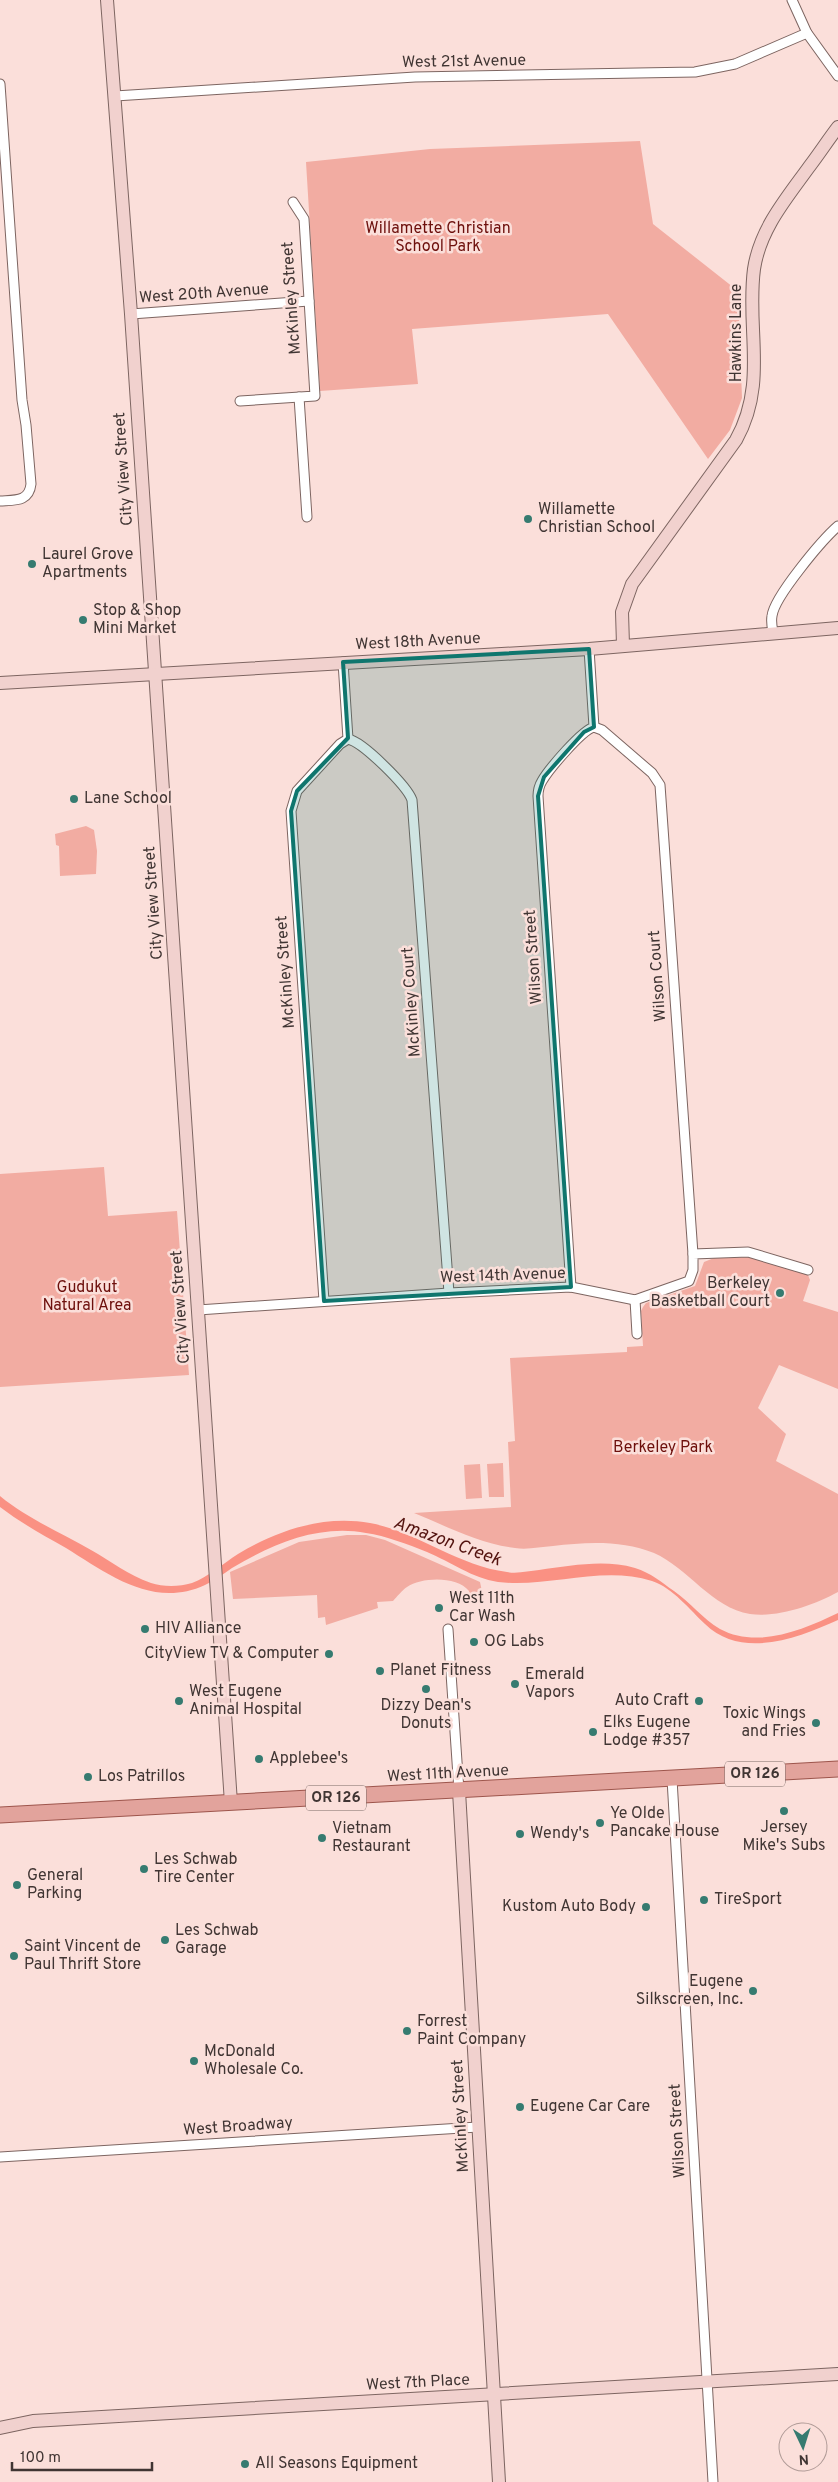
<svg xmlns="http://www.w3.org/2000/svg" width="838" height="2482" viewBox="0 0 838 2482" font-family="Overpass,sans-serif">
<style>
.green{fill:#f2aca2}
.water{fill:#fa9183}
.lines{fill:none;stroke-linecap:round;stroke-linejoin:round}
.street-casing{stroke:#7d6561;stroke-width:11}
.secondary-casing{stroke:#7d6561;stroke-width:14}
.primary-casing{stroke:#9d554c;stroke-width:17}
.street{stroke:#fff;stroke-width:9}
.secondary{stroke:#f1d1ce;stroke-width:12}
.primary{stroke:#e2a39c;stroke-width:15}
.marked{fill:#0f766e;fill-opacity:0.2;stroke:#0f766e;stroke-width:4;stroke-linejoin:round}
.poi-dot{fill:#367b70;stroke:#fbdfda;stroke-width:2}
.labels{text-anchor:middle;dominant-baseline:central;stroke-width:5;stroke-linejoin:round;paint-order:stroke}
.shield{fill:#fbdfda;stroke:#786865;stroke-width:1}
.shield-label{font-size:15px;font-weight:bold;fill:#403533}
.street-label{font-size:16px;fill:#403533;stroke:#fbdfda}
.park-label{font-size:16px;fill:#6d0f0c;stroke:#fbdfda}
.poi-label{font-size:16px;fill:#403533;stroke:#fbdfda;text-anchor:start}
.water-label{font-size:18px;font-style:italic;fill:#53130f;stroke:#fbdfda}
</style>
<rect width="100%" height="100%" fill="#fbdfda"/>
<g class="green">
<polygon points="640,141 653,224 738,291 742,398 730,430 708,459 608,314 412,329 418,384 320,391 306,162 430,149"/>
<polygon points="86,826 94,830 97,851 96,874 60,876 59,846 56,845 55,834"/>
<polygon points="104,1167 108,1216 177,1211 189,1375 0,1387 0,1174"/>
<path d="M751,1257L808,1275L810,1280L803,1301L838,1312V1389L779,1365L758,1408L786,1434L776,1461L838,1494V1592C814,1605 778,1618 750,1614C712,1608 688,1568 654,1553C622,1540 586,1542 553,1546C540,1547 527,1550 515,1548C480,1544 446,1526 414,1513L511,1507L508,1442L515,1441L510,1358L627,1352V1347L643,1346L641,1311L643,1307L646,1303L695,1286L704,1262L714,1258Z"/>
<polygon points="503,1463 504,1497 489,1497 487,1464"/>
<polygon points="480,1464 482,1498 466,1499 464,1465"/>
<path d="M347,1535H366L385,1540L480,1582L484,1601H470L469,1591C457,1576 422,1577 407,1587C402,1590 397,1597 393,1601L377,1602L378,1608L326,1625L325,1617L318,1618L317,1595L233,1599L230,1572L299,1542Z"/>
</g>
<path class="water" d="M0,1496C28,1519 60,1532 91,1550C111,1561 128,1575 151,1583C163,1587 179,1587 192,1583C208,1577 224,1563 238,1554C278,1530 323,1515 370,1523C418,1532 458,1566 507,1572C517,1574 529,1571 539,1570C571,1566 603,1559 635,1568C651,1573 661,1582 674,1591C690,1602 703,1619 720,1629C757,1649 803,1630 838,1613V1620C798,1638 742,1660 705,1624C690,1610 673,1588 652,1581C602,1565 549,1588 498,1582C472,1578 451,1562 427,1552C407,1544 386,1536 366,1533C319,1524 272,1544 232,1568C223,1574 214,1581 205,1585C153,1609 108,1574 66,1548C43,1535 21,1523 0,1507Z"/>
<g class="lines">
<g class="street-casing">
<g id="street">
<polyline points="792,0 807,33 838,76"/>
<path d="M0,84L22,400L26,425L31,484C29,502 15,500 0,501"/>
<polyline points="115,96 415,77 695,72 735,64 807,33"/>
<polyline points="131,314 309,301"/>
<polyline points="299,397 307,517"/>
<polyline points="240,401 315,396 304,219 293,202"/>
<path d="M773,632C772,627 771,621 772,616C774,597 822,540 838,526"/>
<polyline points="594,727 602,730 652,773 660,785 693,1254"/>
<path d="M348,739C363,742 407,786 412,800L449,1293"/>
<path d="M571,1287L538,796C538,791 539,786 542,781C549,769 582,730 594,727L589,649"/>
<polyline points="635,1300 637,1334"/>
<polyline points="324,1301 291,811 297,791 340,744 348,739 343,662"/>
<polyline points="198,1310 449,1293 571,1287 635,1300 689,1281 693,1270 693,1254 748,1252 808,1270"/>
<polyline points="448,1629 459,1791"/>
<polyline points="672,1779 713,2482"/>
<polyline points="0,2157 478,2127"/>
</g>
</g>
<g class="secondary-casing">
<g id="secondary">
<polyline points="107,0 131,314 231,1803"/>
<path d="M623,645L622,612L632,584L736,440C768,383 746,329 754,269C760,229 786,199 809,167C819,154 828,140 838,127"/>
<polyline points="0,683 589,649 838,628"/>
<polyline points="459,1791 499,2482"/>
<polyline points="0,2428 33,2421 838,2374"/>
</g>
</g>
<g class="primary-casing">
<polyline id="primary" points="0,1815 838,1769"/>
</g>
<use href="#street" class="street"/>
<use href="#secondary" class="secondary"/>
<use href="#primary" class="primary"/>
</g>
<path class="marked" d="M589,649L594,727L584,732L544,777L538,796L571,1287L324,1301L291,811L297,791L348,738L343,662Z"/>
<g class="poi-dot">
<circle cx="528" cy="519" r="5"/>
<circle cx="32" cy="564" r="5"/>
<circle cx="83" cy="620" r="5"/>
<circle cx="74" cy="799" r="5"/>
<circle cx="780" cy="1293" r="5"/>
<circle cx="439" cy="1608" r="5"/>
<circle cx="145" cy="1629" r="5"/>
<circle cx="474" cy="1642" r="5"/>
<circle cx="329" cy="1654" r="5"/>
<circle cx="380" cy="1671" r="5"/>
<circle cx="515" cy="1684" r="5"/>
<circle cx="426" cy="1689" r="5"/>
<circle cx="179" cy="1701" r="5"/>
<circle cx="699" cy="1701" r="5"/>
<circle cx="816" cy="1723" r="5"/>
<circle cx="593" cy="1732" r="5"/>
<circle cx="259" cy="1759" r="5"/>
<circle cx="88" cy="1777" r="5"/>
<circle cx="784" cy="1811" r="5"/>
<circle cx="600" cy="1823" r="5"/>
<circle cx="520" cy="1834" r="5"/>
<circle cx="322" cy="1838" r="5"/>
<circle cx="144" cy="1869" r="5"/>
<circle cx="17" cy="1885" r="5"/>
<circle cx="704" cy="1900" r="5"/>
<circle cx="646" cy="1907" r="5"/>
<circle cx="165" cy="1940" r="5"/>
<circle cx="14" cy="1956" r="5"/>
<circle cx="753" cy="1991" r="5"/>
<circle cx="407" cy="2031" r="5"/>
<circle cx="194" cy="2061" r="5"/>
<circle cx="520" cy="2107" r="5"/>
<circle cx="245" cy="2464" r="5"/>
</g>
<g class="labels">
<g class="shield">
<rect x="725" y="1761.5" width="60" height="25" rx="4"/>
<rect x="306" y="1785.5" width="60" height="25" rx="4"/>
</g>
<g class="shield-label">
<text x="755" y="1774">OR 126</text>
<text x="336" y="1798">OR 126</text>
</g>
<g class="street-label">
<text transform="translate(464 62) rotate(-1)">West 21st Avenue</text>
<text transform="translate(204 294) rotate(-4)">West 20th Avenue</text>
<text transform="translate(292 298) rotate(-94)">McKinley Street</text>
<text transform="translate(737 333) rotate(-90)">Hawkins Lane</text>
<text transform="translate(124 469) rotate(-94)">City View Street</text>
<text transform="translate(418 642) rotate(-3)">West 18th Avenue</text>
<text transform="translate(154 903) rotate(-94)">City View Street</text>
<text transform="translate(534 957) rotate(-94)">Wilson Street</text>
<text transform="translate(286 972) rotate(-94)">McKinley Street</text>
<text transform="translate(658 976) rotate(-94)">Wilson Court</text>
<text transform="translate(412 1002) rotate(-94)">McKinley Court</text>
<text transform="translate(503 1276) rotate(-2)">West 14th Avenue</text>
<text transform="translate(181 1307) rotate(-94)">City View Street</text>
<text transform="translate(448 1774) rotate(-3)">West 11th Avenue</text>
<text transform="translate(461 2116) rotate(-93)">McKinley Street</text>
<text transform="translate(238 2127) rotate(-4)">West Broadway</text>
<text transform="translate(678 2131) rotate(-93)">Wilson Street</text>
<text transform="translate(418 2383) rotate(-3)">West 7th Place</text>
</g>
<g class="park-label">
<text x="438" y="229">Willamette Christian<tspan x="438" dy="18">School Park</tspan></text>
<text x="87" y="1288">Gudukut<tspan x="87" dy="18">Natural Area</tspan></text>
<text x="663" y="1448">Berkeley Park</text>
</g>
<g class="poi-label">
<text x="538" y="510">Willamette<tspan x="538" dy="18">Christian School</tspan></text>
<text x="42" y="555">Laurel Grove<tspan x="42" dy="18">Apartments</tspan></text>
<text x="93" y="611">Stop &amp; Shop<tspan x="93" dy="18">Mini Market</tspan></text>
<text x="84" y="799">Lane School</text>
<text x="770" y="1284" text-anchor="end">Berkeley<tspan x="770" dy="18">Basketball Court</tspan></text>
<text x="449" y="1599">West 11th<tspan x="449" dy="18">Car Wash</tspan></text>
<text x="155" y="1629">HIV Alliance</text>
<text x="484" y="1642">OG Labs</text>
<text x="319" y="1654" text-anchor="end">CityView TV &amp; Computer</text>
<text x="390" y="1671">Planet Fitness</text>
<text x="525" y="1675">Emerald<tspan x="525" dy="18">Vapors</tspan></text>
<text x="189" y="1692">West Eugene<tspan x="189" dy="18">Animal Hospital</tspan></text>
<text x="689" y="1701" text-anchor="end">Auto Craft</text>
<text x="426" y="1706" text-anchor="middle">Dizzy Dean's<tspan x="426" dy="18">Donuts</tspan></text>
<text x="806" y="1714" text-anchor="end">Toxic Wings<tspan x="806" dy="18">and Fries</tspan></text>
<text x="603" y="1723">Elks Eugene<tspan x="603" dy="18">Lodge #357</tspan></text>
<text x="269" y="1759">Applebee's</text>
<text x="98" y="1777">Los Patrillos</text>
<text x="610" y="1814">Ye Olde<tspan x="610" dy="18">Pancake House</tspan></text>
<text x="784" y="1828" text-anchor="middle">Jersey<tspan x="784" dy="18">Mike's Subs</tspan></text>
<text x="332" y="1829">Vietnam<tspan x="332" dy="18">Restaurant</tspan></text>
<text x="530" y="1834">Wendy's</text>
<text x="154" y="1860">Les Schwab<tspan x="154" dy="18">Tire Center</tspan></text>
<text x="27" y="1876">General<tspan x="27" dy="18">Parking</tspan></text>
<text x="714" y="1900">TireSport</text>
<text x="636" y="1907" text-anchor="end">Kustom Auto Body</text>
<text x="175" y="1931">Les Schwab<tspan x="175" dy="18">Garage</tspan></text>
<text x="24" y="1947">Saint Vincent de<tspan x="24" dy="18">Paul Thrift Store</tspan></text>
<text x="743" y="1982" text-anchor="end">Eugene<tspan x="743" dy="18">Silkscreen, Inc.</tspan></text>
<text x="417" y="2022">Forrest<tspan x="417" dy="18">Paint Company</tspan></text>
<text x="204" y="2052">McDonald<tspan x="204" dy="18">Wholesale Co.</tspan></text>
<text x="530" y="2107">Eugene Car Care</text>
<text x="255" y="2464">All Seasons Equipment</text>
</g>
<g class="water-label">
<text transform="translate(447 1542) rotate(20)">Amazon Creek</text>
</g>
</g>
<g transform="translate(803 2447) rotate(176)"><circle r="24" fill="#fbdfda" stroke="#b09b97"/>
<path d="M0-4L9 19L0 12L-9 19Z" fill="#367b70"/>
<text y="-8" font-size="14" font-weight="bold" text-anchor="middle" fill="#403533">N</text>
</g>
<path d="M12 2462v8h140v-8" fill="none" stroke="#403533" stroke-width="2.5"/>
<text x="20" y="2462" font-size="15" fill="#403533" stroke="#fbdfda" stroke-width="4" paint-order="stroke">100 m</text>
</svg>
